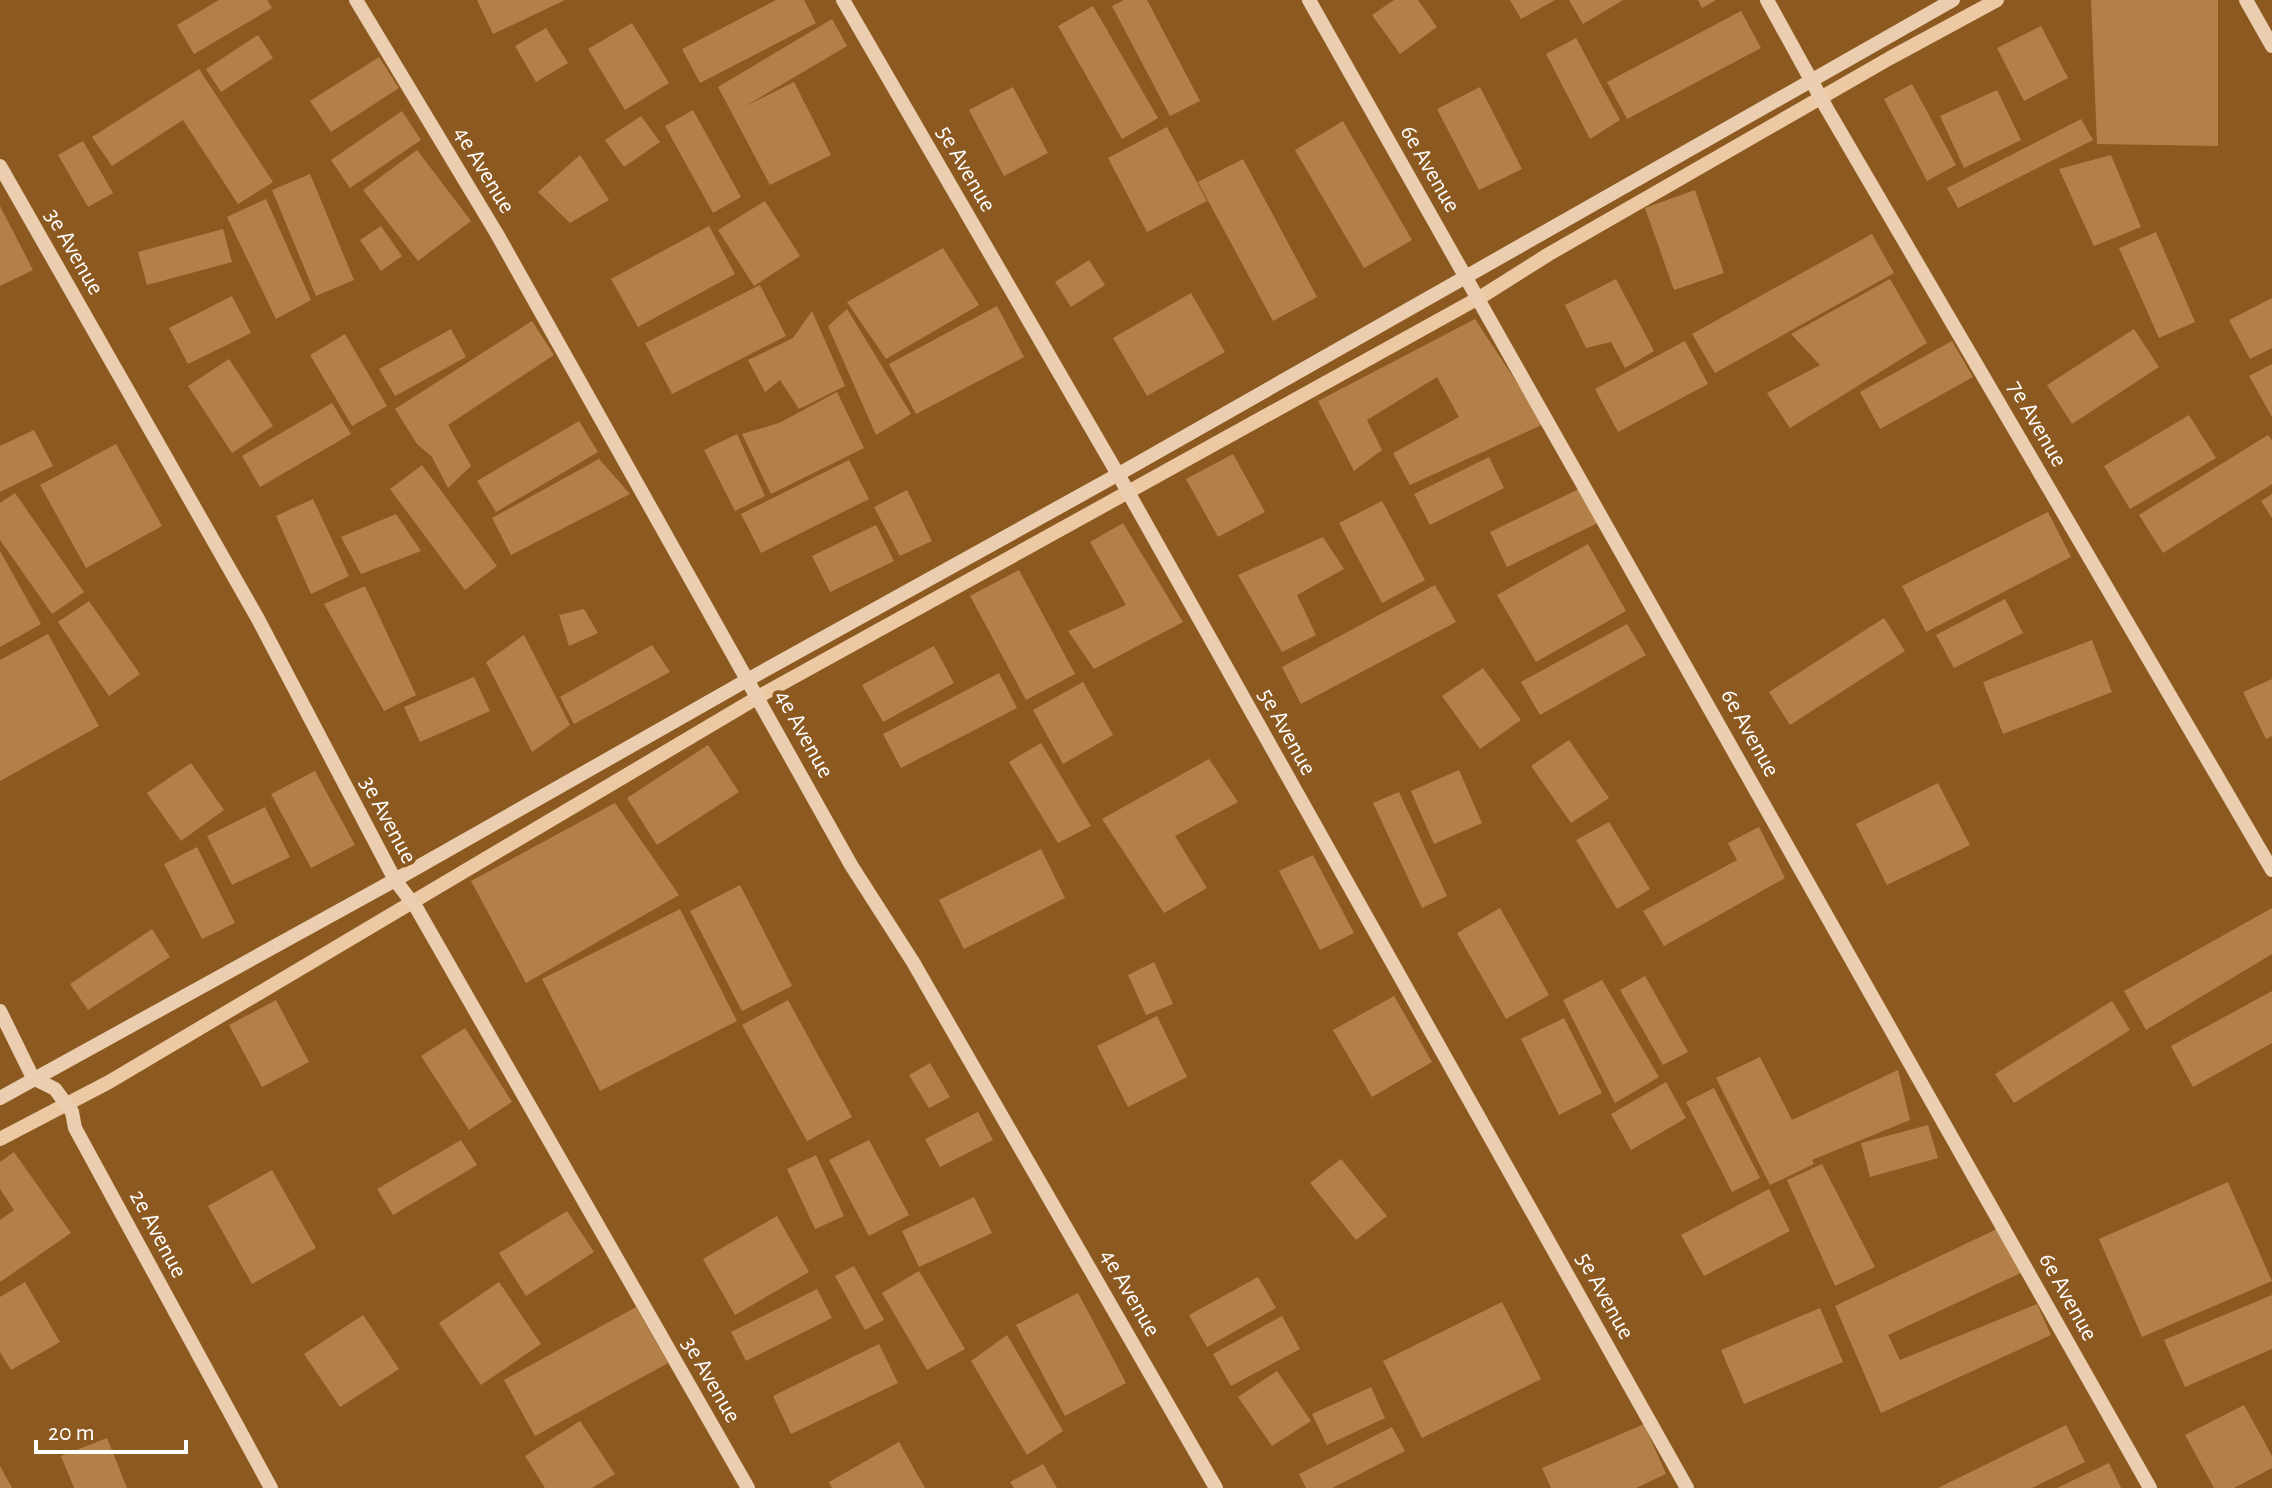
<svg xmlns="http://www.w3.org/2000/svg" width="2272" height="1488" viewBox="0 0 2272 1488" font-family="'Alegreya Sans',sans-serif">
<style>
.lines{fill:none;stroke-linecap:round;stroke-linejoin:round}
.stream{stroke:#ecc8a3;stroke-width:14}
.building{fill:#b3804a}
.minor{stroke:#ebceaf;stroke-width:14}
.labels{text-anchor:middle;dominant-baseline:central;stroke-width:8;stroke-linejoin:round;paint-order:stroke}
.street-label{font-size:24px;fill:#fff;stroke:#8c5921}
</style>
<rect width="100%" height="100%" fill="#8c5921"/>
<g class="lines">
<polyline class="stream" points="0,1139 109,1082 765,693 1484,295 1549,254 1890,58 1997,0"/>
</g>
<g class="building">
<polygon points="219,0 267,0 272,8 194,54 177,25"/>
<polygon points="477,0 565,0 493,34"/>
<polygon points="776,0 804,0 816,23 700,83 682,49"/>
<polygon points="1124,0 1147,0 1200,101 1170,116 1112,6"/>
<polygon points="1394,0 1418,0 1437,27 1400,54 1372,15"/>
<polygon points="1510,0 1555,0 1521,19"/>
<polygon points="1569,0 1623,0 1583,24"/>
<polygon points="1698,0 1716,0 1702,8"/>
<polygon points="2091,0 2218,0 2218,146 2097,144"/>
<polygon points="1093,6 1158,118 1122,139 1058,26"/>
<polygon points="1741,11 1761,48 1627,119 1607,82"/>
<polygon points="832,19 847,46 744,107 794,82 831,155 770,185 718,87"/>
<polygon points="632,23 669,83 625,110 588,49"/>
<polygon points="2041,26 2068,78 2024,101 1997,48"/>
<polygon points="546,28 568,63 536,82 515,46"/>
<polygon points="258,35 273,58 221,92 206,69"/>
<polygon points="1576,38 1620,120 1590,139 1546,54"/>
<polygon points="379,57 399,88 331,132 310,101"/>
<polygon points="199,69 273,182 238,204 183,120 112,166 92,137"/>
<polygon points="1912,84 1956,165 1927,181 1884,99"/>
<polygon points="1013,87 1048,153 1004,176 969,110"/>
<polygon points="1480,87 1522,169 1479,190 1437,109"/>
<polygon points="1997,90 2021,140 1964,168 1940,116"/>
<polygon points="693,110 741,197 713,213 665,126"/>
<polygon points="402,111 421,140 350,188 331,160"/>
<polygon points="641,116 660,142 624,167 605,140"/>
<polygon points="2081,119 2093,140 1958,208 1947,188"/>
<polygon points="1343,121 1412,240 1364,268 1295,150"/>
<polygon points="1167,127 1207,201 1147,232 1108,158"/>
<polygon points="83,141 113,193 88,207 58,155"/>
<polygon points="417,150 471,221 418,261 363,190"/>
<polygon points="580,155 609,200 570,223 538,192"/>
<polygon points="2111,155 2141,227 2094,246 2059,169"/>
<polygon points="1243,159 1317,297 1273,321 1198,182"/>
<polygon points="310,174 354,280 316,296 272,190"/>
<polygon points="1695,190 1724,273 1674,290 1645,208"/>
<polygon points="266,199 311,300 276,319 227,217"/>
<polygon points="765,201 800,256 754,286 718,230"/>
<polygon points="0,206 33,270 0,286"/>
<polygon points="381,226 402,256 381,271 360,240"/>
<polygon points="709,226 735,274 638,327 611,279"/>
<polygon points="223,229 232,262 147,285 138,252"/>
<polygon points="2156,232 2195,322 2159,338 2119,248"/>
<polygon points="1872,234 1894,273 1715,373 1692,334"/>
<polygon points="943,248 979,305 886,359 847,302"/>
<polygon points="1089,260 1105,285 1071,307 1055,282"/>
<polygon points="1616,279 1654,351 1625,368 1611,342 1586,348 1565,305"/>
<polygon points="1890,279 1927,343 1790,428 1767,393 1820,365 1791,334"/>
<polygon points="760,285 786,336 672,394 645,343"/>
<polygon points="1191,293 1225,352 1147,396 1113,338"/>
<polygon points="232,296 251,333 188,364 169,328"/>
<polygon points="2272,298 2272,348 2250,359 2229,320"/>
<polygon points="997,306 1024,357 916,414 889,364"/>
<polygon points="847,309 911,414 876,435 828,326"/>
<polygon points="812,311 845,386 799,409 780,380 765,392 748,360 793,338"/>
<polygon points="1475,319 1544,424 1410,485 1393,453 1459,417 1437,377 1367,420 1382,450 1354,471 1318,401"/>
<polygon points="532,321 554,355 448,425 471,466 448,488 432,457 417,444 395,409"/>
<polygon points="451,329 466,357 395,396 379,369"/>
<polygon points="2134,329 2159,367 2072,424 2047,385"/>
<polygon points="345,334 387,406 352,426 310,355"/>
<polygon points="1685,341 1708,384 1618,432 1595,389"/>
<polygon points="1952,341 1973,377 1880,429 1860,392"/>
<polygon points="229,359 273,426 232,453 188,386"/>
<polygon points="2272,364 2272,417 2249,376"/>
<polygon points="837,392 864,448 771,494 742,434 779,423"/>
<polygon points="332,403 351,434 260,487 242,456"/>
<polygon points="2189,415 2216,458 2130,509 2104,466"/>
<polygon points="579,421 598,452 496,512 477,481"/>
<polygon points="34,430 53,466 0,492 0,446"/>
<polygon points="737,434 765,496 735,511 704,450"/>
<polygon points="2268,435 2272,440 2272,484 2163,553 2139,515"/>
<polygon points="116,444 162,526 86,568 40,485"/>
<polygon points="1233,454 1265,512 1218,537 1186,479"/>
<polygon points="1489,457 1504,488 1430,525 1414,494"/>
<polygon points="599,459 630,494 511,555 492,518"/>
<polygon points="849,460 869,499 761,553 741,514"/>
<polygon points="422,465 497,566 465,590 390,489"/>
<polygon points="1583,487 1600,522 1507,567 1490,532"/>
<polygon points="907,490 932,541 900,556 874,507"/>
<polygon points="15,493 84,592 52,614 0,540 0,503"/>
<polygon points="2272,494 2272,518 2261,501"/>
<polygon points="313,499 349,576 311,594 276,516"/>
<polygon points="1382,501 1425,580 1382,603 1339,523"/>
<polygon points="2048,512 2071,557 1926,632 1902,586"/>
<polygon points="396,514 421,551 361,574 341,537"/>
<polygon points="1123,523 1183,622 1094,669 1068,631 1126,605 1090,542"/>
<polygon points="876,525 894,561 830,592 812,556"/>
<polygon points="1323,537 1344,569 1297,595 1316,635 1282,652 1238,575"/>
<polygon points="1588,544 1626,611 1536,662 1497,595"/>
<polygon points="0,551 41,624 0,647"/>
<polygon points="1019,570 1075,674 1026,700 970,596"/>
<polygon points="1435,585 1456,622 1301,704 1282,667"/>
<polygon points="365,586 416,695 384,711 324,604"/>
<polygon points="2005,599 2023,633 1954,668 1936,635"/>
<polygon points="89,601 140,674 109,696 58,622"/>
<polygon points="584,609 598,633 569,646 559,615"/>
<polygon points="1884,618 1905,651 1790,725 1769,692"/>
<polygon points="1627,624 1646,655 1540,715 1521,682"/>
<polygon points="48,634 99,726 0,781 0,660"/>
<polygon points="524,635 570,725 532,752 486,662"/>
<polygon points="2092,640 2112,692 2003,734 1983,682"/>
<polygon points="652,645 670,672 574,724 560,697"/>
<polygon points="934,646 954,683 883,722 862,685"/>
<polygon points="1483,668 1521,720 1480,749 1442,696"/>
<polygon points="999,673 1017,708 901,768 883,734"/>
<polygon points="474,677 490,711 420,742 404,707"/>
<polygon points="2272,679 2272,736 2266,739 2243,692"/>
<polygon points="1083,682 1113,735 1063,764 1033,710"/>
<polygon points="1569,740 1609,798 1571,823 1531,766"/>
<polygon points="1041,743 1091,826 1058,843 1009,762"/>
<polygon points="708,745 739,792 657,845 627,798"/>
<polygon points="1209,759 1238,802 1175,836 1207,888 1164,913 1102,819"/>
<polygon points="191,763 224,810 181,841 147,793"/>
<polygon points="1459,770 1482,823 1434,844 1411,791"/>
<polygon points="315,771 355,845 311,868 271,794"/>
<polygon points="1938,783 1970,845 1887,885 1856,824"/>
<polygon points="1399,792 1447,896 1422,908 1373,803"/>
<polygon points="615,803 679,895 526,983 471,881"/>
<polygon points="265,807 290,857 232,885 207,836"/>
<polygon points="1609,822 1650,889 1617,909 1576,840"/>
<polygon points="1759,827 1785,878 1664,946 1643,911 1737,860 1728,843"/>
<polygon points="197,847 235,923 202,939 164,864"/>
<polygon points="1041,849 1065,898 964,949 939,900"/>
<polygon points="1313,855 1354,933 1320,950 1279,871"/>
<polygon points="740,885 792,986 742,1011 690,911"/>
<polygon points="1500,908 1549,995 1506,1019 1457,933"/>
<polygon points="2272,908 2272,954 2146,1030 2124,991"/>
<polygon points="680,909 737,1021 600,1091 542,979"/>
<polygon points="152,929 170,957 88,1010 70,984"/>
<polygon points="1154,962 1173,1004 1146,1015 1128,975"/>
<polygon points="1645,976 1688,1052 1663,1065 1620,990"/>
<polygon points="1602,980 1659,1077 1615,1103 1563,1000"/>
<polygon points="2272,991 2272,1043 2193,1087 2171,1046"/>
<polygon points="1394,996 1432,1062 1372,1097 1333,1030"/>
<polygon points="276,1000 309,1062 262,1087 229,1025"/>
<polygon points="788,1000 852,1117 807,1141 742,1025"/>
<polygon points="2112,1001 2130,1030 2014,1103 1995,1074"/>
<polygon points="1157,1016 1187,1077 1128,1107 1097,1046"/>
<polygon points="1564,1018 1602,1093 1559,1115 1521,1039"/>
<polygon points="465,1028 512,1102 469,1130 421,1056"/>
<polygon points="1760,1057 1792,1120 1898,1070 1910,1120 1812,1160 1814,1164 1770,1185 1716,1078"/>
<polygon points="930,1063 950,1097 929,1108 909,1075"/>
<polygon points="1666,1082 1686,1118 1631,1150 1611,1114"/>
<polygon points="1714,1088 1760,1178 1732,1192 1686,1102"/>
<polygon points="978,1112 993,1140 940,1167 925,1139"/>
<polygon points="1928,1125 1938,1158 1870,1177 1861,1143"/>
<polygon points="461,1140 477,1165 393,1215 377,1189"/>
<polygon points="869,1140 909,1215 869,1236 829,1160"/>
<polygon points="14,1152 71,1233 0,1282 0,1220 14,1210 0,1189 0,1162"/>
<polygon points="816,1155 844,1216 815,1229 787,1169"/>
<polygon points="1341,1159 1387,1216 1356,1240 1310,1183"/>
<polygon points="1822,1164 1875,1267 1835,1286 1787,1180"/>
<polygon points="272,1170 316,1248 252,1284 208,1206"/>
<polygon points="2228,1182 2272,1281 2142,1337 2099,1239"/>
<polygon points="1769,1189 1790,1231 1704,1276 1681,1235"/>
<polygon points="974,1197 992,1233 919,1267 902,1231"/>
<polygon points="567,1211 594,1252 526,1296 499,1253"/>
<polygon points="777,1216 809,1272 735,1315 703,1259"/>
<polygon points="2001,1227 2025,1271 1888,1335 1900,1360 2037,1304 2051,1335 1881,1413 1835,1306"/>
<polygon points="854,1266 884,1320 865,1330 835,1276"/>
<polygon points="919,1271 965,1349 927,1370 882,1293"/>
<polygon points="1258,1277 1276,1308 1207,1347 1189,1315"/>
<polygon points="25,1282 60,1342 11,1370 0,1352 0,1297"/>
<polygon points="499,1282 541,1344 481,1385 439,1323"/>
<polygon points="817,1289 832,1318 746,1361 731,1332"/>
<polygon points="1078,1293 1126,1383 1065,1416 1016,1325"/>
<polygon points="2272,1295 2272,1349 2185,1387 2164,1340"/>
<polygon points="1502,1302 1541,1379 1422,1438 1383,1361"/>
<polygon points="636,1307 668,1363 535,1436 504,1380"/>
<polygon points="1820,1308 1843,1362 1744,1404 1721,1350"/>
<polygon points="363,1315 399,1369 340,1407 304,1354"/>
<polygon points="1282,1316 1300,1349 1231,1386 1213,1354"/>
<polygon points="1007,1335 1063,1431 1027,1455 971,1361"/>
<polygon points="879,1344 898,1383 791,1434 773,1396"/>
<polygon points="1277,1371 1311,1421 1272,1446 1238,1397"/>
<polygon points="1371,1387 1385,1418 1327,1445 1312,1414"/>
<polygon points="2244,1405 2272,1456 2272,1468 2234,1488 2214,1488 2185,1435"/>
<polygon points="580,1421 615,1474 592,1488 545,1488 525,1456"/>
<polygon points="1644,1424 1666,1474 1636,1488 1551,1488 1542,1468"/>
<polygon points="2066,1425 2085,1462 2032,1488 1938,1488"/>
<polygon points="1392,1427 1405,1451 1332,1488 1306,1488 1299,1474"/>
<polygon points="107,1438 127,1488 74,1488 61,1456"/>
<polygon points="899,1442 925,1488 832,1488 829,1482"/>
<polygon points="2109,1463 2121,1488 2057,1488"/>
<polygon points="1043,1464 1057,1488 1014,1488 1010,1482"/>
<polygon points="0,1466 12,1488 0,1488"/>
</g>
<g class="lines">
<g class="minor">
<polyline points="356,0 497,234 851,865 913,962 1216,1488"/>
<polyline points="843,0 1123,483 1687,1488"/>
<polyline points="1309,0 2150,1488"/>
<polyline points="1767,0 1827,109 2272,870"/>
<polyline points="2246,0 2272,46"/>
<polyline points="0,166 258,619 395,880 417,909 748,1488"/>
<polyline points="0,1011 33,1078 55,1089 72,1112 75,1128 271,1488"/>
<polyline points="0,1098 395,880 749,679 1117,475 1953,0"/>
</g>
</g>
<g class="labels">
<g class="street-label">
<text transform="translate(966 169) rotate(60)">5e Avenue</text>
<text transform="translate(1430 169) rotate(60)">6e Avenue</text>
<text transform="translate(484 170) rotate(59)">4e Avenue</text>
<text transform="translate(74 252) rotate(60)">3e Avenue</text>
<text transform="translate(2037 424) rotate(60)">7e Avenue</text>
<text transform="translate(1287 732) rotate(61)">5e Avenue</text>
<text transform="translate(1750 733) rotate(61)">6e Avenue</text>
<text transform="translate(804 734) rotate(61)">4e Avenue</text>
<text transform="translate(388 820) rotate(62)">3e Avenue</text>
<text transform="translate(158 1234) rotate(62)">2e Avenue</text>
<text transform="translate(1130 1293) rotate(60)">4e Avenue</text>
<text transform="translate(1605 1296) rotate(61)">5e Avenue</text>
<text transform="translate(2068 1297) rotate(61)">6e Avenue</text>
<text transform="translate(711 1380) rotate(60)">3e Avenue</text>
</g>
</g>
<path d="M36 1440v12h150v-12" fill="none" stroke="#ffffff" stroke-width="4"/>
<text x="48" y="1440" font-size="24" fill="#ffffff" stroke="#8c5921" stroke-width="6" paint-order="stroke">20 m</text>
</svg>
